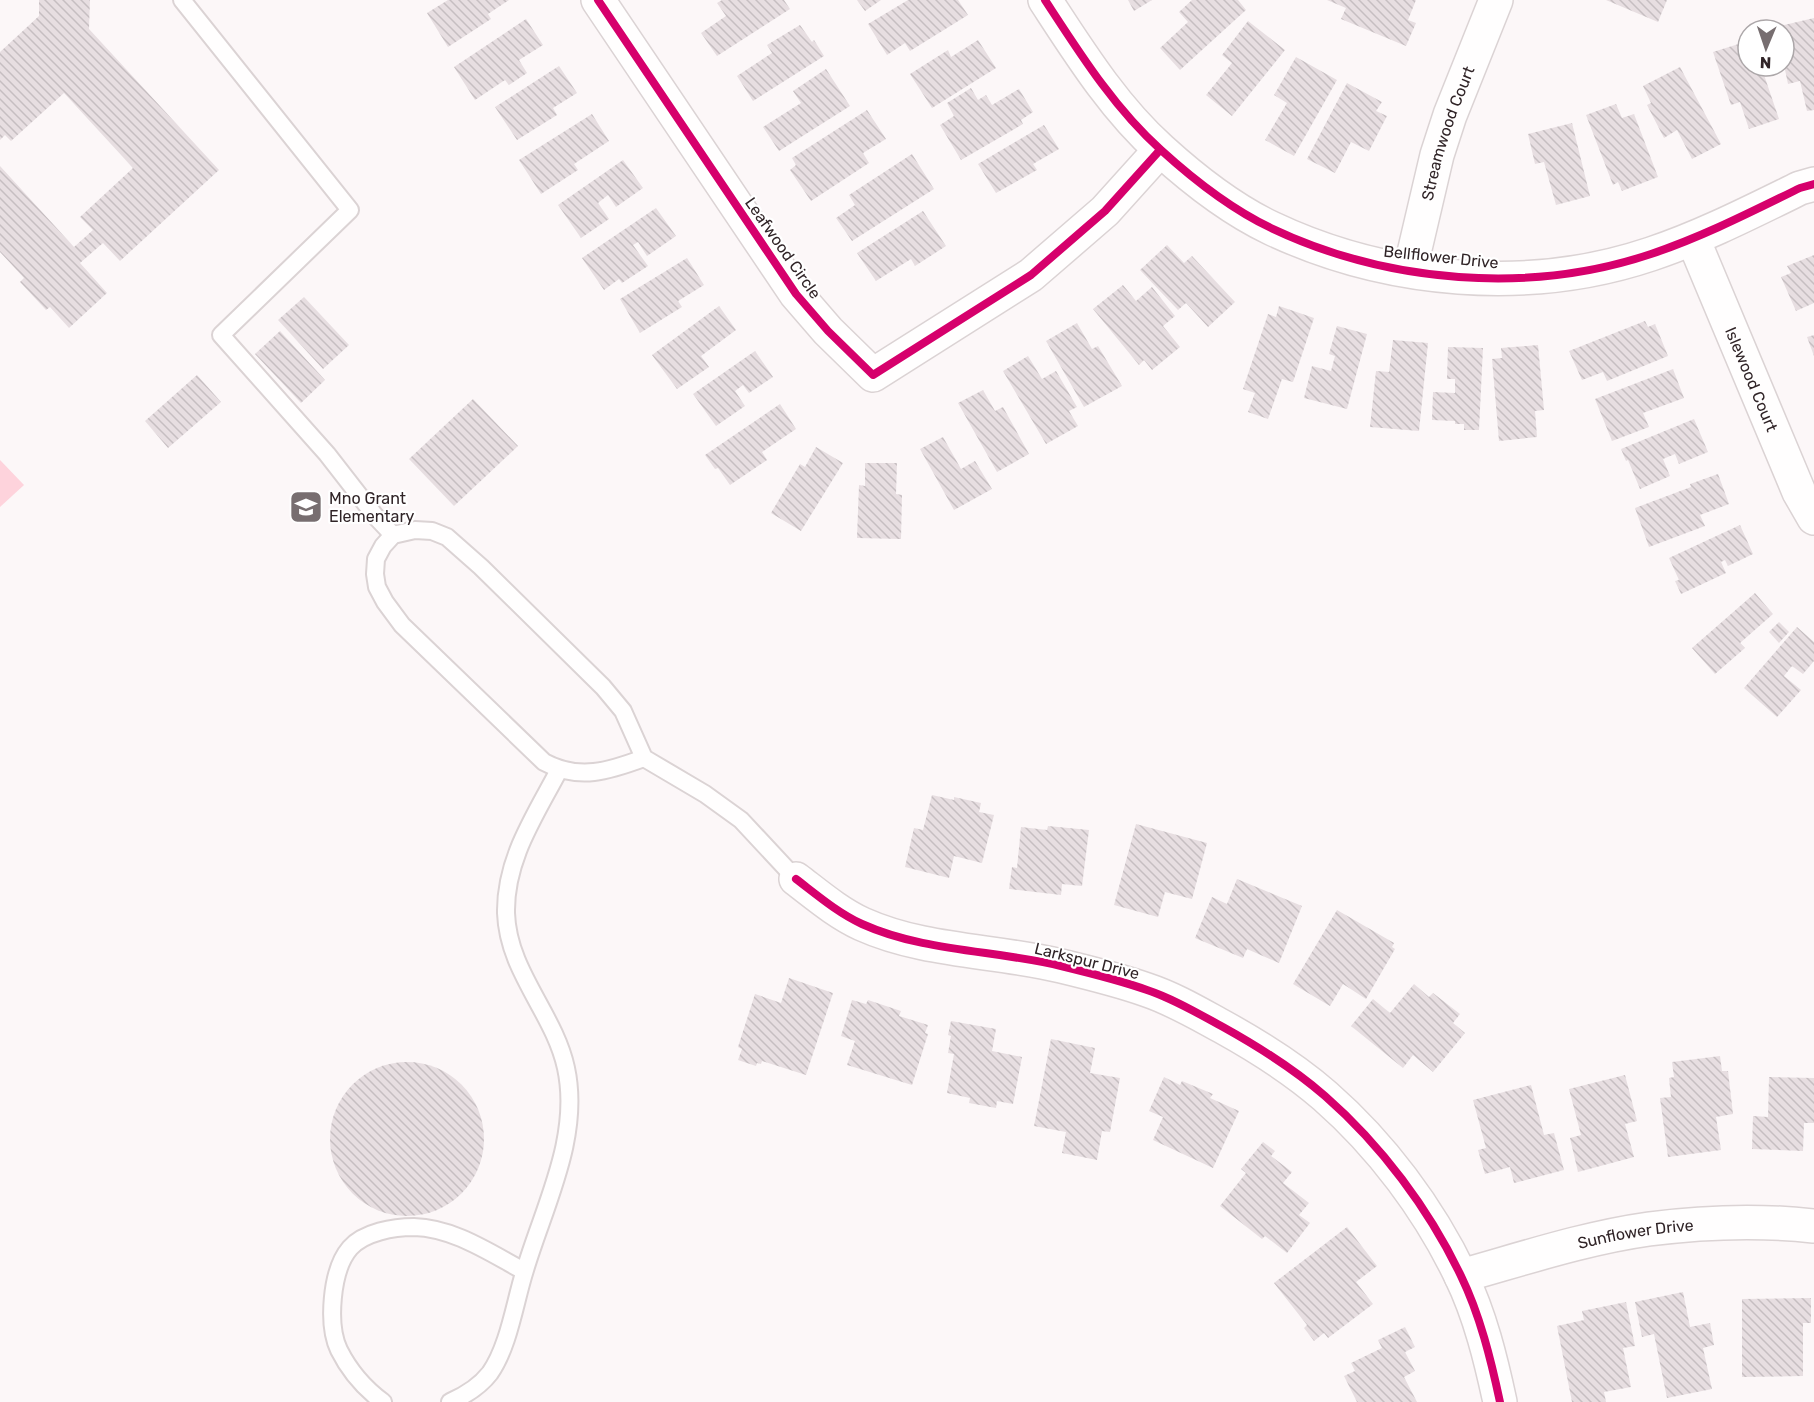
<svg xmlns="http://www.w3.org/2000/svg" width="1814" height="1402" viewBox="0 0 1814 1402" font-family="Rubik,sans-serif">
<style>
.pitch{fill:#fed3dc}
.building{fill:url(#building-back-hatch)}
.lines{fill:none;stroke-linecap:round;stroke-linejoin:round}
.service-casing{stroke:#dbd3d4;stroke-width:20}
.minor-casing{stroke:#dbd3d4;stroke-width:36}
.service{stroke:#fffefe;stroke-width:16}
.minor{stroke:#fffefe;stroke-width:33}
.cycleway-casing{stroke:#fff;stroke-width:11}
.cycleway{stroke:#d6006c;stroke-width:8}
.labels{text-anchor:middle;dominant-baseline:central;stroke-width:4.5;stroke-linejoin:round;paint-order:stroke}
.street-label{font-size:16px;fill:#302427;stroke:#fff}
.poi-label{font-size:16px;fill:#302427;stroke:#fff;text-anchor:start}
</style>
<defs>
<pattern id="building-back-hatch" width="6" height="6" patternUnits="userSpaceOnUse" patternTransform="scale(1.5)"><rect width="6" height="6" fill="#e7dee1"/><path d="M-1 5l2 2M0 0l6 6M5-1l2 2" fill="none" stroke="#c6bec1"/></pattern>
</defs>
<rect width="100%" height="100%" fill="#fcf7f8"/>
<polygon class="pitch" points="0,460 24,485 0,507"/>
<g class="building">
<polygon points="39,0 90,0 89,29 219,170 120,261 103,243 80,263 107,293 69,328 50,307 46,310 20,282 24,278 0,252 0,166 74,247 93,230 80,217 133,168 64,93 11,141 5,135 0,140 0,52 39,16"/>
<polygon points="448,0 509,0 488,14 491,19 448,47 427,13"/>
<polygon points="722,0 784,0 790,9 717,56 701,33 726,16 717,3"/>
<polygon points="857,0 881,0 865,11"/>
<polygon points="908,0 958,0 968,15 910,51 905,43 887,55 868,24"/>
<polygon points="1128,0 1152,0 1134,11"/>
<polygon points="1192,0 1238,0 1246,10 1180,70 1160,48 1188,22 1179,12"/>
<polygon points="1327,0 1416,0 1408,20 1416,23 1406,46 1341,19 1346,8"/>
<polygon points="1606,0 1667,0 1658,22"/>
<polygon points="1814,18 1814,110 1807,111 1800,81 1788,84 1784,65 1784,30 1781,30 1780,26"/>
<polygon points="526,19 543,45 519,60 527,73 509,85 505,80 475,100 454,67"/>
<polygon points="1248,21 1285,50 1232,116 1206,95 1232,63 1222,55"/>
<polygon points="800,25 812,42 814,40 824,56 753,101 737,76 772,53 767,45"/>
<polygon points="978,40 996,68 932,108 910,74 948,50 951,57"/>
<polygon points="1748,41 1748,66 1761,66 1779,119 1749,129 1740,102 1731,105 1713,52"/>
<polygon points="1296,57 1337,80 1294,156 1265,140 1287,103 1274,95"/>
<polygon points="559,66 577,93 553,108 557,115 517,140 495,107"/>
<polygon points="1680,67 1721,144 1692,159 1677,130 1664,138 1647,105 1651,103 1643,86"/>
<polygon points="826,69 850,106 779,151 763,127 801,103 793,91"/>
<polygon points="1347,83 1382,102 1376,111 1387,116 1369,151 1351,142 1335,173 1307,159"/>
<polygon points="971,88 978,100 986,95 992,105 1019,89 1033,112 1021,120 1023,124 961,160 940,125 954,116 947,103"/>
<polygon points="1616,104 1622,118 1634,114 1658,177 1622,191 1618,182 1613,185 1586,115"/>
<polygon points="867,110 886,139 863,153 869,163 811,201 790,170 796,165 792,158"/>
<polygon points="592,114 609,141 574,164 578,170 541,194 519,160"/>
<polygon points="1572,123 1590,196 1556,205 1544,162 1535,164 1528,134"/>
<polygon points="1044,125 1059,149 1033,164 1037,170 996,193 978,164"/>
<polygon points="912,154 934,189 852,241 836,218 855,205 849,195"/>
<polygon points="623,160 643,188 616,207 608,195 598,203 609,219 581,238 558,205"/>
<polygon points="656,208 676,236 647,256 638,242 633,245 648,266 622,283 619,279 604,290 582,258"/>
<polygon points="923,211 946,246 915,266 911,259 876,281 857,253"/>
<polygon points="1167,245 1184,263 1192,256 1235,302 1208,327 1186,303 1178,310 1140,270"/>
<polygon points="1814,255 1814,303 1796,311 1781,277 1791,273 1787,266"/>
<polygon points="687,258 704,285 678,301 682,307 640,333 620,299"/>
<polygon points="1123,285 1136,301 1152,287 1175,316 1163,326 1180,347 1152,370 1144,360 1139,365 1093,309"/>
<polygon points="304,297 349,345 323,369 278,320"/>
<polygon points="719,306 736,330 701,356 709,367 677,389 652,355"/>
<polygon points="1279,306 1314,318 1293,382 1282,379 1268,419 1248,412 1255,393 1243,389 1268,314 1276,317"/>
<polygon points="1645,321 1648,327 1655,324 1668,356 1607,381 1603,372 1582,380 1569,351"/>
<polygon points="1077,323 1092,349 1098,346 1122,386 1084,407 1046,341"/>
<polygon points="1337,326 1367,334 1347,409 1304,398 1312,366 1331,371 1335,356 1329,354"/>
<polygon points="280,331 325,380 301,403 255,354"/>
<polygon points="1814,335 1814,356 1807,337"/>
<polygon points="1393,340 1428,343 1419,431 1370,427 1376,371 1389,372"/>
<polygon points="1538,345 1544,410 1535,411 1537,437 1499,441 1492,359 1502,358 1501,348"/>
<polygon points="1448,347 1483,348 1479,430 1464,430 1464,424 1455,424 1455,421 1432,420 1433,392 1455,393 1455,379 1447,379"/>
<polygon points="755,351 773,377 749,393 743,385 735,391 745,406 716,426 693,394"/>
<polygon points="1028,356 1042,379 1056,371 1077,407 1069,411 1078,426 1046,444 1003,371"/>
<polygon points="1673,369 1684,398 1643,413 1649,427 1612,441 1595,399"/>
<polygon points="197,375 221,402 168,448 145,421"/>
<polygon points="983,390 995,411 1003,407 1029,454 997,472 958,403"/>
<polygon points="473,399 518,446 454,506 409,459"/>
<polygon points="780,404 796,429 762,452 767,460 730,485 718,468 715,469 705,455"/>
<polygon points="1694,419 1708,452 1679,464 1675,454 1663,459 1670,476 1640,489 1628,460 1626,461 1621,449"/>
<polygon points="943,437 961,469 975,461 992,489 954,510 920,449"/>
<polygon points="816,447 843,463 801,531 771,513 800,464 805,467"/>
<polygon points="865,463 897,463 896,494 902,495 901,539 857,538 859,485 865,486"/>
<polygon points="1718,474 1729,504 1700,515 1705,526 1649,547 1635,508 1691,487 1690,484"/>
<polygon points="1740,525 1753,554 1728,566 1725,560 1721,562 1726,573 1681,594 1675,581 1679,580 1669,558"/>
<polygon points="1755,593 1773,614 1740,643 1745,648 1715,674 1692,648"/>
<polygon points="1779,622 1789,632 1779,643 1769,632"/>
<polygon points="1797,627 1814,642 1814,661 1803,674 1792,666 1784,676 1801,690 1777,717 1744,688"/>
<polygon points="932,795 954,800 954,797 981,803 979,812 994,815 982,863 954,856 949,878 905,867 914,828 923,830"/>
<polygon points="1136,824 1207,843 1192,899 1165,892 1158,917 1114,905"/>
<polygon points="1048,826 1089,830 1082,886 1062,884 1061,895 1009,889 1012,867 1017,868 1021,827 1047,830"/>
<polygon points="1237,879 1302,906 1279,963 1247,949 1243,958 1195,938 1212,897 1227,904"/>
<polygon points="1337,910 1394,943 1392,947 1395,949 1366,999 1343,984 1330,1006 1293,984"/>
<polygon points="789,978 833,993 806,1075 762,1061 761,1064 757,1063 756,1066 738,1060 742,1049 738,1047 755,994 781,1003"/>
<polygon points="1414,984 1429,997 1433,993 1460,1014 1453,1023 1465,1033 1433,1072 1413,1055 1403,1068 1351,1026 1373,999 1390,1013"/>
<polygon points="852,1000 866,1004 868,1000 901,1011 899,1016 928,1025 925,1033 928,1034 912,1085 847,1065 855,1041 841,1036"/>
<polygon points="951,1021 996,1029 992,1051 1022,1057 1013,1104 997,1101 996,1108 969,1103 970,1098 947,1093 954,1054 948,1053 951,1036 948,1035"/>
<polygon points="1051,1039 1095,1048 1090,1073 1120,1078 1110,1132 1102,1131 1097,1160 1062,1153 1066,1132 1034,1126"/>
<polygon points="1720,1056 1722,1071 1728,1071 1733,1114 1716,1117 1721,1150 1668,1157 1660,1098 1671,1097 1669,1078 1674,1077 1672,1062"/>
<circle cx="407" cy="1139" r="77"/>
<polygon points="1625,1075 1637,1121 1625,1124 1634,1157 1578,1172 1570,1138 1581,1135 1569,1089"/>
<polygon points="1164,1077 1180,1085 1182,1081 1213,1094 1210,1098 1239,1111 1213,1168 1153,1140 1163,1117 1149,1111"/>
<polygon points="1769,1077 1814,1078 1814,1123 1804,1123 1803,1151 1752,1149 1753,1116 1768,1117"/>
<polygon points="1531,1085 1544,1135 1554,1133 1564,1170 1514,1183 1510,1167 1485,1174 1478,1150 1486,1148 1473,1100"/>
<polygon points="1263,1142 1275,1151 1271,1156 1292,1172 1283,1183 1309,1203 1299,1215 1310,1223 1287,1253 1265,1236 1262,1239 1220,1206 1246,1173 1241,1169"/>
<polygon points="1347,1227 1377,1266 1356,1282 1373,1304 1328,1338 1324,1333 1314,1341 1304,1328 1307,1325 1274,1283"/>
<polygon points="1683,1292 1690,1327 1710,1323 1714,1345 1703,1348 1712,1389 1667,1398 1654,1334 1642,1337 1635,1302"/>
<polygon points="1811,1298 1811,1323 1803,1323 1803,1376 1742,1377 1742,1299"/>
<polygon points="1626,1302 1635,1346 1623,1348 1631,1387 1604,1392 1606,1402 1572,1402 1557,1326 1584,1320 1582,1311"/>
<polygon points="1405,1327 1415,1347 1405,1352 1415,1371 1404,1377 1417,1402 1357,1402 1344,1376 1355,1371 1351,1363 1382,1348 1378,1340"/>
</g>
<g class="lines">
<g class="service-casing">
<g id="service">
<polyline points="182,0 350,210 221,335 327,454 376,517 393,535"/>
<path d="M644,758C609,771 579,781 544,762L402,625L385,602L377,587L375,574L376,559L383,546L393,535L415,530L432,531L447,537L481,567L603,687L623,711L644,758L705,794L741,820L796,879"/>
<path d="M383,1402C364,1388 350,1372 339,1350C327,1325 331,1270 350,1248C364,1232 394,1227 414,1227C454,1228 490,1253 524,1271"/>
<path d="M450,1402C466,1395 480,1386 490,1373C509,1346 515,1301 525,1270C544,1206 581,1137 566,1068C554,1013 508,972 506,913C505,859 535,816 559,770"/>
</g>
</g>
<g class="minor-casing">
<g id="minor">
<polyline points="598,0 796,294 828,331 873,375 1031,275 1105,211 1160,150"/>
<path d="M1045,0C1079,52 1114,108 1161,150C1194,180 1231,209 1271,228C1387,283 1529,295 1651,254C1702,237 1751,212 1800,188L1814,184"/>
<path id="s1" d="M1693,239L1799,492L1814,518"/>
<path id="s2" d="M1410,270L1437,155L1450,115L1496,0"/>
<path d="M796,879C817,895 838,913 862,924C924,952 995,950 1061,966C1090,973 1119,980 1147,990C1174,999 1199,1014 1223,1027C1259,1047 1294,1069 1325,1096C1381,1145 1429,1209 1461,1276C1480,1315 1491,1360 1500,1402"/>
<path id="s3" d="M1461,1276C1522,1259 1585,1238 1649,1229C1703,1222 1760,1220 1814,1226"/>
</g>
</g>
<use href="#service" class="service"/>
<use href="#minor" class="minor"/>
<g class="cycleway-casing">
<g id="cycleway">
<polyline points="598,0 796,294 828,331 873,375 1031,275 1105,211 1160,150"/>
<path d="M1045,0C1079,52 1114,108 1161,150C1194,180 1231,209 1271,228C1387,283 1529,295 1651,254C1702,237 1751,212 1800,188L1814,184"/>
<path d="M796,879C817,895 838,913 862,924C924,952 995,950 1061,966C1090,973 1119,980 1147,990C1174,999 1199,1014 1223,1027C1259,1047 1294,1069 1325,1096C1381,1145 1429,1209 1461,1276C1480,1315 1491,1360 1500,1402"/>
</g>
</g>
<use href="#cycleway" class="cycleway"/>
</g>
<defs>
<g id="school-square" transform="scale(1.725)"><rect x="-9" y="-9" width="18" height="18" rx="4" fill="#776e70" stroke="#fff"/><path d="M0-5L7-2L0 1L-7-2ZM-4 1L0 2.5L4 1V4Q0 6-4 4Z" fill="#fff"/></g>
</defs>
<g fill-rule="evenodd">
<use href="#school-square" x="306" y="507"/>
</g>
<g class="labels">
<g class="street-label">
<text stroke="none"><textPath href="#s2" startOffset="142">Streamwood Court</textPath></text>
<text transform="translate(783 248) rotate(55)">Leafwood Circle</text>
<text transform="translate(1441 257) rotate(6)">Bellflower Drive</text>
<text stroke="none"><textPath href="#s1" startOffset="152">Islewood Court</textPath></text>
<text transform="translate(1087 961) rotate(14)">Larkspur Drive</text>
<text stroke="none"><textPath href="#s3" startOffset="180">Sunflower Drive</textPath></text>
</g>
<g class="poi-label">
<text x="329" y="498">Mno Grant<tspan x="329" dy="18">Elementary</tspan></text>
</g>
</g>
<g transform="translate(1766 48) rotate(182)"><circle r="28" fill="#ffffff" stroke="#aca7a9" stroke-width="1.5"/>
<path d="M0-4.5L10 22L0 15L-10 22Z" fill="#776e70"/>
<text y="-9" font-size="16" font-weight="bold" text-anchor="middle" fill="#302427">N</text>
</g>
</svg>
